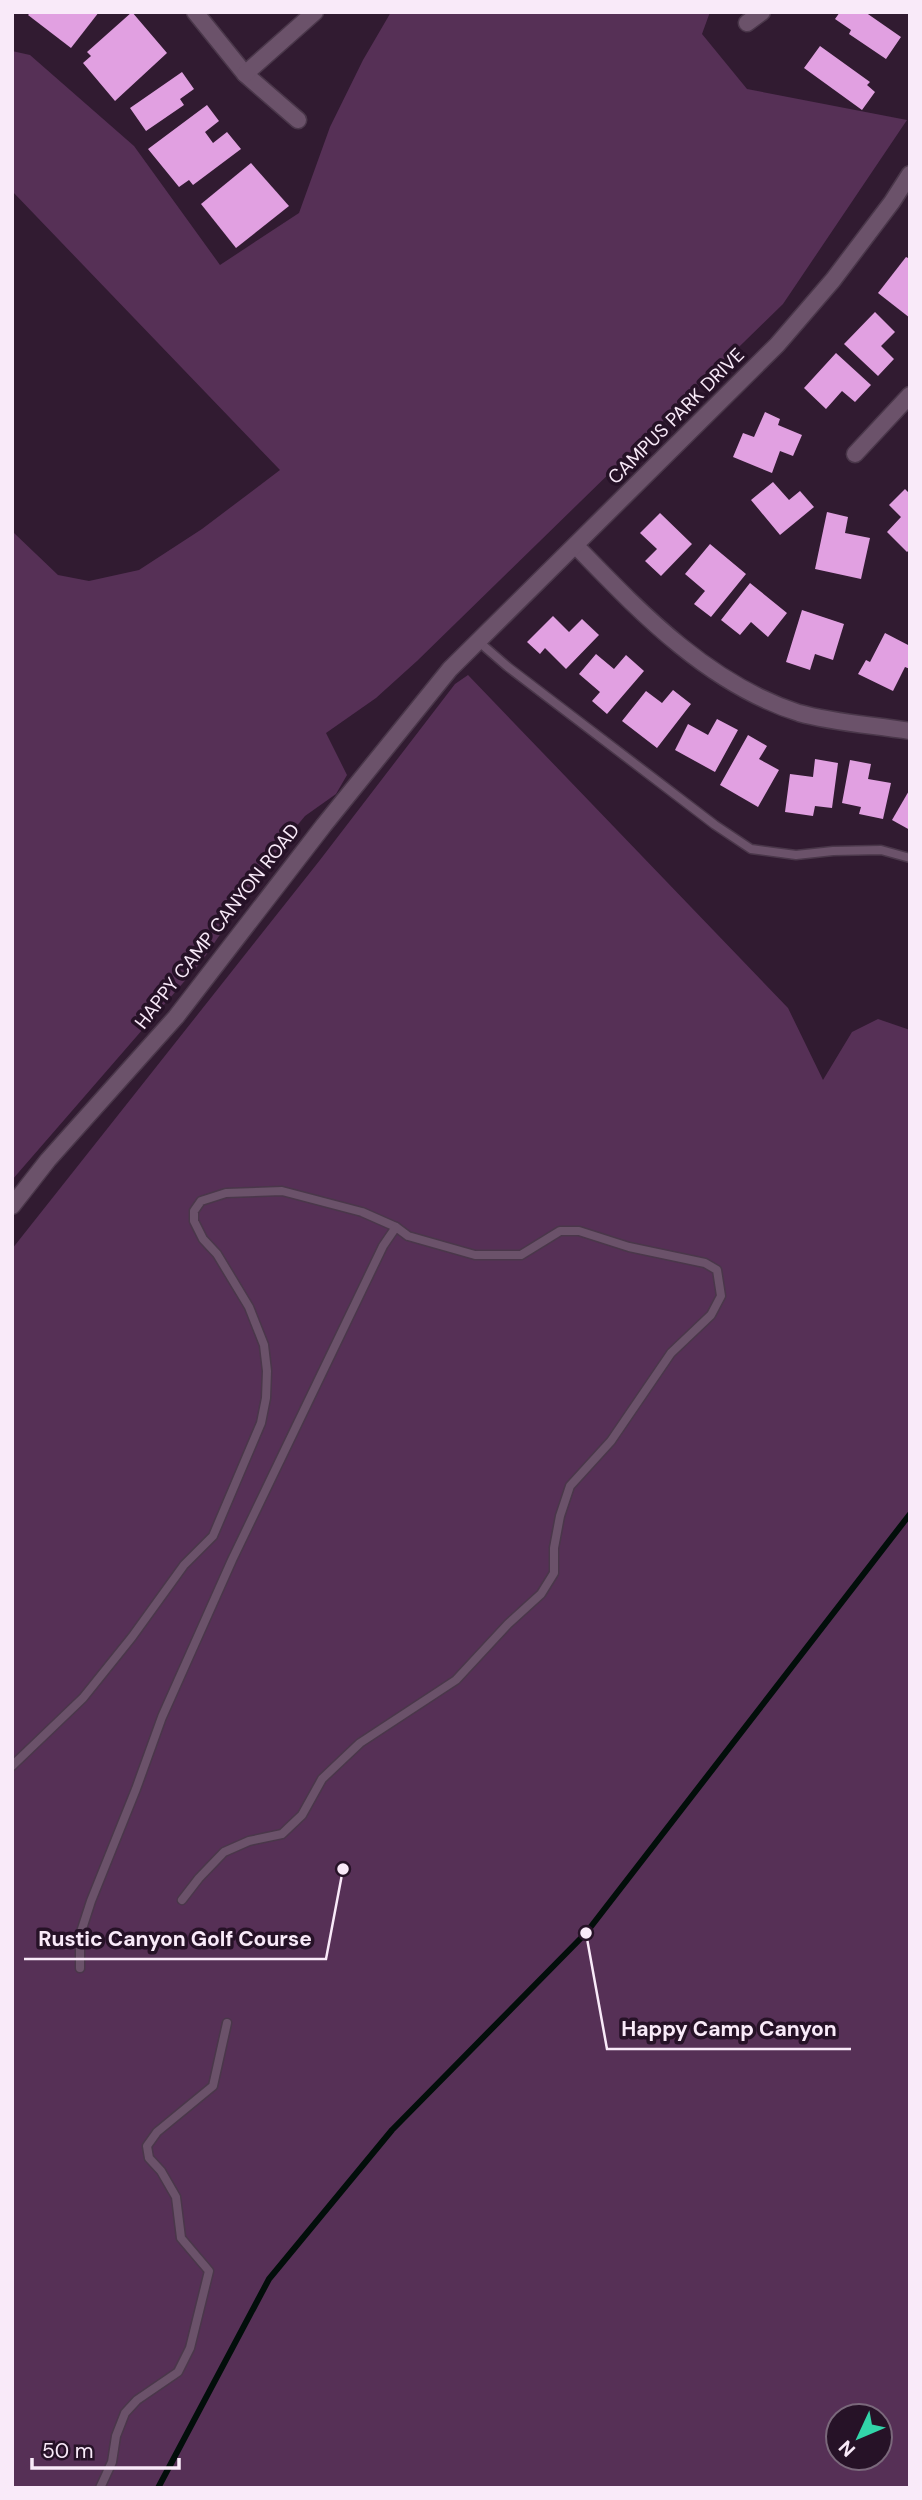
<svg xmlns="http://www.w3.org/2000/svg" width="922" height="2500" viewBox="0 0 922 2500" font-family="'DM Sans',sans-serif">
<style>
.green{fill:#563056;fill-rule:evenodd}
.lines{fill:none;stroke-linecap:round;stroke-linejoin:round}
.stream{stroke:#020e0a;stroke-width:6}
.building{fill:#e1a0e1}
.lane-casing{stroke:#4a374a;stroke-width:11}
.street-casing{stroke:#4a374a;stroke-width:19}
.lane{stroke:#6b526a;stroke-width:8}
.street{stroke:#6b526a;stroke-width:16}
.labels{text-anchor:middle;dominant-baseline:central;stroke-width:7;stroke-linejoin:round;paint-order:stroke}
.street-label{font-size:19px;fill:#f9eaf9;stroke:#261227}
.leader{fill:none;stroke:#f9eaf9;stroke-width:2.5}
.callout-dot{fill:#f9eaf9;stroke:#261227;stroke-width:2.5}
.callout-label{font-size:21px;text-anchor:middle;font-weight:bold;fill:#f9eaf9;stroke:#261227;stroke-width:7;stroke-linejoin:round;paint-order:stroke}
</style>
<rect width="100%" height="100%" fill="#311b31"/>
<g class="green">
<polygon points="391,12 710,12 702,34 747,89 907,120 783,304 417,661 376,698 326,733 347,775 336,794 305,816 281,845 202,961 12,1180 12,535 14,533 58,575 89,581 139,570 202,529 280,470 12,191 12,51 30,55 134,146 220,265 299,213 330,127 363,60"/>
<path d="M468,675L788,1008L823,1080L852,1032L878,1019L910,1030V2488H12V1249L320,860L455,684ZM838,2416H880V2458H838Z"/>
</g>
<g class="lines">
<polyline class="stream" points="158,2488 269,2279 392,2130 586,1933 910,1514"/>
</g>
<g class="building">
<polygon points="31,12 99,12 71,48 28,15"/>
<polygon points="132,12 167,53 115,101 83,63 91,56 87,52"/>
<polygon points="840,12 865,12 901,37 886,59 849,34 851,30 835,19"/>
<polygon points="820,46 870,82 867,85 875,92 862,110 804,68"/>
<polygon points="182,72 194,89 180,99 184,105 146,131 130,108"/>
<polygon points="207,105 219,121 205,132 213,143 227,132 241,149 193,185 189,180 179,187 148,149"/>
<polygon points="251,163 289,206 236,248 201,204"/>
<polygon points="906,257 910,259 910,318 878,293"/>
<polygon points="875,312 895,332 881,346 894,359 878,376 844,344"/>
<polygon points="836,353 871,385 855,402 842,391 826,409 804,388"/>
<polygon points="765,412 780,419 778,425 802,435 793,456 780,451 772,473 733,457 743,433 754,437"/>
<polygon points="773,482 789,500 800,491 814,507 780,535 751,500"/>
<polygon points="905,489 910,494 910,549 907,552 887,532 901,517 889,505"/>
<polygon points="827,512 848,517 845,533 870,538 861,579 815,569"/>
<polygon points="660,513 692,544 661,576 645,561 657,549 640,533"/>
<polygon points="710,544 746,574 711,617 694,604 705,591 685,574"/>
<polygon points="750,583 787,613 768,637 751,622 740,635 721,620"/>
<polygon points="802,610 844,624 833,660 815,654 810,670 786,662"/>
<polygon points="553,616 569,632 582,619 599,635 566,669 545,648 540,654 527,642"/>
<polygon points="885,633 910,646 910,669 905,667 893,691 858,674 866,660 870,662"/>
<polygon points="596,654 614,669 626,655 644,671 607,714 592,701 600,692 579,674"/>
<polygon points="673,690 691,704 657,748 622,721 646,691 662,703"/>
<polygon points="717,719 738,730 715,772 675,750 688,724 708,735"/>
<polygon points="748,735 767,746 759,759 779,770 758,807 720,785"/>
<polygon points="815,759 838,763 832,808 815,806 813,816 785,812 790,774 813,777"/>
<polygon points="850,760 871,764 868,779 891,783 883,819 859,814 861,807 842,803"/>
<polygon points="910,789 910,830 892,820"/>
</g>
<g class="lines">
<g class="lane-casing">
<g id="lane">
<polyline points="478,641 508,667 715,825 751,849 796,855 833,851 881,850 910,858"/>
<polyline points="12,1766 83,1698 132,1637 184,1565 213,1536 261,1423 266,1398 267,1371 264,1345 249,1307 217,1254 203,1239 194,1221 194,1211 201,1201 226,1193 282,1191 362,1212 396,1227 408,1236 475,1255 521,1255 560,1231 579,1231 629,1247 705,1263 717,1270 721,1296 711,1315 671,1353 611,1441 570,1486 560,1516 554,1548 554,1573 541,1594 508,1624 456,1680 360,1743 322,1779 302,1815 282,1834 249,1841 224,1852 199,1878 182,1900"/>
<polyline points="80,1968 80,1935 91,1901 136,1789 162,1717 232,1560 383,1246 396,1227"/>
<polyline points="100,2488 112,2462 116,2436 125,2413 137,2400 178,2372 190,2348 209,2271 181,2238 176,2197 161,2171 149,2158 147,2146 157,2132 213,2086 227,2023"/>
</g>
</g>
<g class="street-casing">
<g id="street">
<polyline points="195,12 245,74 298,120"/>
<polyline points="747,23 762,12"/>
<polyline points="245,74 315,12"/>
<polyline points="855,454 910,395"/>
<path d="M576,546C640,612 708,684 799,713C834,723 874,725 910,731"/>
<polyline points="12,1206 48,1160 176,1017 324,825 450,669 777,345 833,280 892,202 910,174"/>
</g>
</g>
<use href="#lane" class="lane"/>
<use href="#street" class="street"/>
</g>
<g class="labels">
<g class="street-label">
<text transform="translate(676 416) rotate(-45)">CAMPUS PARK DRIVE</text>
<text transform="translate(217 926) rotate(-52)">HAPPY CAMP CANYON ROAD</text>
</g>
</g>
<path class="leader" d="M343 1869L326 1959H24M586 1933L607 2049H851"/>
<g class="callout-dot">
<circle cx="343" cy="1869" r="7"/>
<circle cx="586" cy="1933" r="7"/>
</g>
<g class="callout-label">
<text x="175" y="1946">Rustic Canyon Golf Course</text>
<text x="729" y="2036">Happy Camp Canyon</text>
</g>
<rect width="922" height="2500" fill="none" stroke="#f9eaf9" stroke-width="28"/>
<g transform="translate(859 2437) rotate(226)"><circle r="33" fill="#261227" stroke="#7a687b" stroke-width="2"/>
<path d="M0-5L12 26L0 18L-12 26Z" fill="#32d4a9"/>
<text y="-10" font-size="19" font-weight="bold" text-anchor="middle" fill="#f9eaf9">N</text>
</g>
<path d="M32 2458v10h147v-10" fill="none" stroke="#f9eaf9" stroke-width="3.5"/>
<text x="42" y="2458" font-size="21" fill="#f9eaf9" stroke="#261227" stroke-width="5" paint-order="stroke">50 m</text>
</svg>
